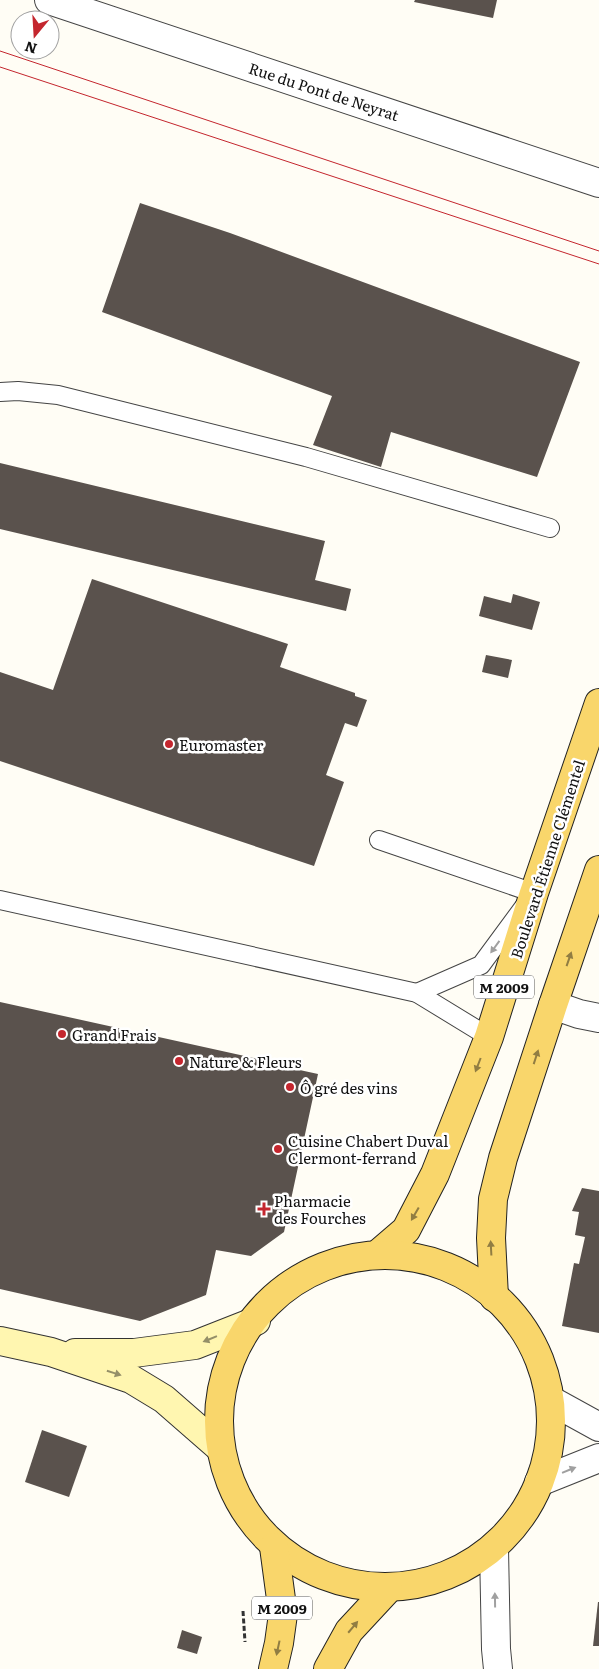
<svg xmlns="http://www.w3.org/2000/svg" width="599" height="1669" viewBox="0 0 599 1669" font-family="Literata,serif">
<style>
.building{fill:#5a524d}
.lines{fill:none;stroke-linecap:round;stroke-linejoin:round}
.service-casing{stroke:#444;stroke-width:20}
.minor-casing{stroke:#444;stroke-width:30}
.tertiary-casing{stroke:#444;stroke-width:30}
.secondary-casing{stroke:#333;stroke-width:30}
.primary-casing{stroke:#222;stroke-width:30}
.path{stroke:#333;stroke-width:3;stroke-dasharray:5 2.5;stroke-linecap:butt}
.service{stroke:#fff;stroke-width:18}
.minor{stroke:#fff;stroke-width:28}
.tertiary{stroke:#fff;stroke-width:28}
.secondary{stroke:#fff6b0;stroke-width:28}
.primary{stroke:#f9d66b;stroke-width:28}
.tram{stroke:#c4262e;stroke-width:1}
.oneway{fill:#a0a0a0}
.oneway2{fill:#917d42}
.oneway3{fill:#948f68}
.poi-dot{fill:#c4262e;stroke:#fff;stroke-width:2}
.labels{text-anchor:middle;dominant-baseline:central;stroke-width:5;stroke-linejoin:round;paint-order:stroke}
.shield{fill:#fff;stroke:#585858;stroke-width:1}
.shield-label{font-size:14px;font-weight:bold;fill:#111}
.street-label{font-size:15px;fill:#111;stroke:#fff}
.poi-label{font-size:15px;fill:#111;stroke:#fff;text-anchor:start}
</style>
<rect width="100%" height="100%" fill="#fffdf5"/>
<g class="building">
<polygon points="415,0 497,0 493,18 414,2"/>
<polygon points="140,203 230,233 580,362 537,477 391,432 381,467 313,445 332,396 102,312"/>
<polygon points="0,463 325,541 315,580 351,589 346,611 0,529"/>
<polygon points="92,579 288,644 280,667 355,693 355,696 367,700 357,727 345,723 326,775 344,782 314,866 0,761 0,672 53,690"/>
<polygon points="513,594 540,602 532,630 479,616 484,596 511,603"/>
<polygon points="486,655 512,660 508,678 482,672"/>
<polygon points="0,1002 295,1067 295,1069 318,1074 284,1232 251,1256 216,1250 206,1295 140,1321 0,1289"/>
<polygon points="582,1188 599,1191 599,1333 562,1326 574,1263 579,1264 585,1237 575,1235 579,1212 572,1211"/>
<polygon points="42,1430 87,1446 69,1497 25,1482"/>
<polygon points="598,1602 599,1602 599,1646 593,1646"/>
<polygon points="182,1630 202,1637 197,1654 177,1648"/>
</g>
<g class="lines">
<g class="service-casing">
<g id="service">
<polyline points="0,392 18,391 58,395 306,457 550,528"/>
<polyline points="379,840 534,893 481,965 417,993"/>
<polyline points="0,900 417,993 489,1037"/>
</g>
</g>
<g class="minor-casing">
<g id="minor">
<polyline points="553,1005 579,1014 599,1018"/>
<polyline points="550,1400 599,1427"/>
<polyline points="539,1482 599,1458"/>
</g>
</g>
<g class="tertiary-casing">
<g id="tertiary">
<polyline points="49,0 599,183"/>
<polyline points="494,1549 496,1649 498,1669"/>
</g>
</g>
<g class="secondary-casing">
<g id="secondary">
<polyline points="0,1341 51,1352 131,1379 164,1399 219,1447"/>
<polyline points="75,1353 134,1353 195,1345 256,1321"/>
</g>
</g>
<g class="primary-casing">
<g id="primary">
<polyline points="378,1254 406,1230 435,1174 489,1037 534,893 599,703"/>
<circle cx="385" cy="1421" r="166"/>
<polyline points="494,1297 491,1238 493,1199 503,1158 553,1005 599,870"/>
<polyline points="273,1669 279,1643 283,1614 274,1547"/>
<polyline points="328,1669 349,1631 388,1589"/>
</g>
</g>
<polyline class="path" points="243,1611 245,1642"/>
<use href="#service" class="service"/>
<use href="#minor" class="minor"/>
<use href="#tertiary" class="tertiary"/>
<use href="#secondary" class="secondary"/>
<use href="#primary" class="primary"/>
<g class="tram">
<polyline points="0,51 599,251"/>
<polyline points="0,67 599,264"/>
</g>
</g>
<defs><path id="oneway-solid" d="M-6-.8H1V-3.2L6.5 0L1 3.2V.8H-6Z" transform="scale(1.25)"/></defs>
<g class="oneway">
<use href="#oneway-solid" transform="translate(495 947) rotate(126)"/>
<use href="#oneway-solid" transform="translate(569 1470) rotate(-22)"/>
<use href="#oneway-solid" transform="translate(495 1600) rotate(-91)"/>
</g>
<g class="oneway2">
<use href="#oneway-solid" transform="translate(569 959) rotate(-71)"/>
<use href="#oneway-solid" transform="translate(536 1057) rotate(-72)"/>
<use href="#oneway-solid" transform="translate(478 1065) rotate(111)"/>
<use href="#oneway-solid" transform="translate(415 1214) rotate(120)"/>
<use href="#oneway-solid" transform="translate(491 1248) rotate(-93)"/>
<use href="#oneway-solid" transform="translate(353 1627) rotate(-50)"/>
<use href="#oneway-solid" transform="translate(278 1648) rotate(102)"/>
</g>
<g class="oneway3">
<use href="#oneway-solid" transform="translate(210 1339) rotate(158)"/>
<use href="#oneway-solid" transform="translate(114 1373) rotate(18)"/>
</g>
<g class="poi-dot">
<circle cx="169" cy="744" r="5"/>
<circle cx="62" cy="1034" r="5"/>
<circle cx="179" cy="1061" r="5"/>
<circle cx="290" cy="1087" r="5"/>
<circle cx="278" cy="1149" r="5"/>
<path d="M261.5 1201.5h5v5h5v5h-5v5h-5v-5h-5v-5h5z"/>
</g>
<g class="labels">
<g class="shield">
<rect x="474" y="975.5" width="60" height="23" rx="4"/>
<rect x="252" y="1596.5" width="60" height="23" rx="4"/>
</g>
<g class="shield-label">
<text x="504" y="987">M 2009</text>
<text x="282" y="1608">M 2009</text>
</g>
<g class="street-label">
<text transform="translate(324 91) rotate(18)">Rue du Pont de Neyrat</text>
<text transform="translate(547 859) rotate(-72)">Boulevard Étienne Clémentel</text>
</g>
<g class="poi-label">
<text x="179" y="744">Euromaster</text>
<text x="72" y="1034">Grand Frais</text>
<text x="189" y="1061">Nature &amp; Fleurs</text>
<text x="300" y="1087">Ô gré des vins</text>
<text x="288" y="1140">Cuisine Chabert Duval<tspan x="288" dy="17">Clermont-ferrand</tspan></text>
<text x="274" y="1200">Pharmacie<tspan x="274" dy="17">des Fourches</tspan></text>
</g>
</g>
<g transform="translate(35 35) rotate(198)"><circle r="24" fill="#ffffff" stroke="#a0a0a0"/>
<path d="M0-4L9 19L0 12L-9 19Z" fill="#c4262e"/>
<text y="-8" font-size="14" font-weight="bold" text-anchor="middle" fill="#111111">N</text>
</g>
</svg>
